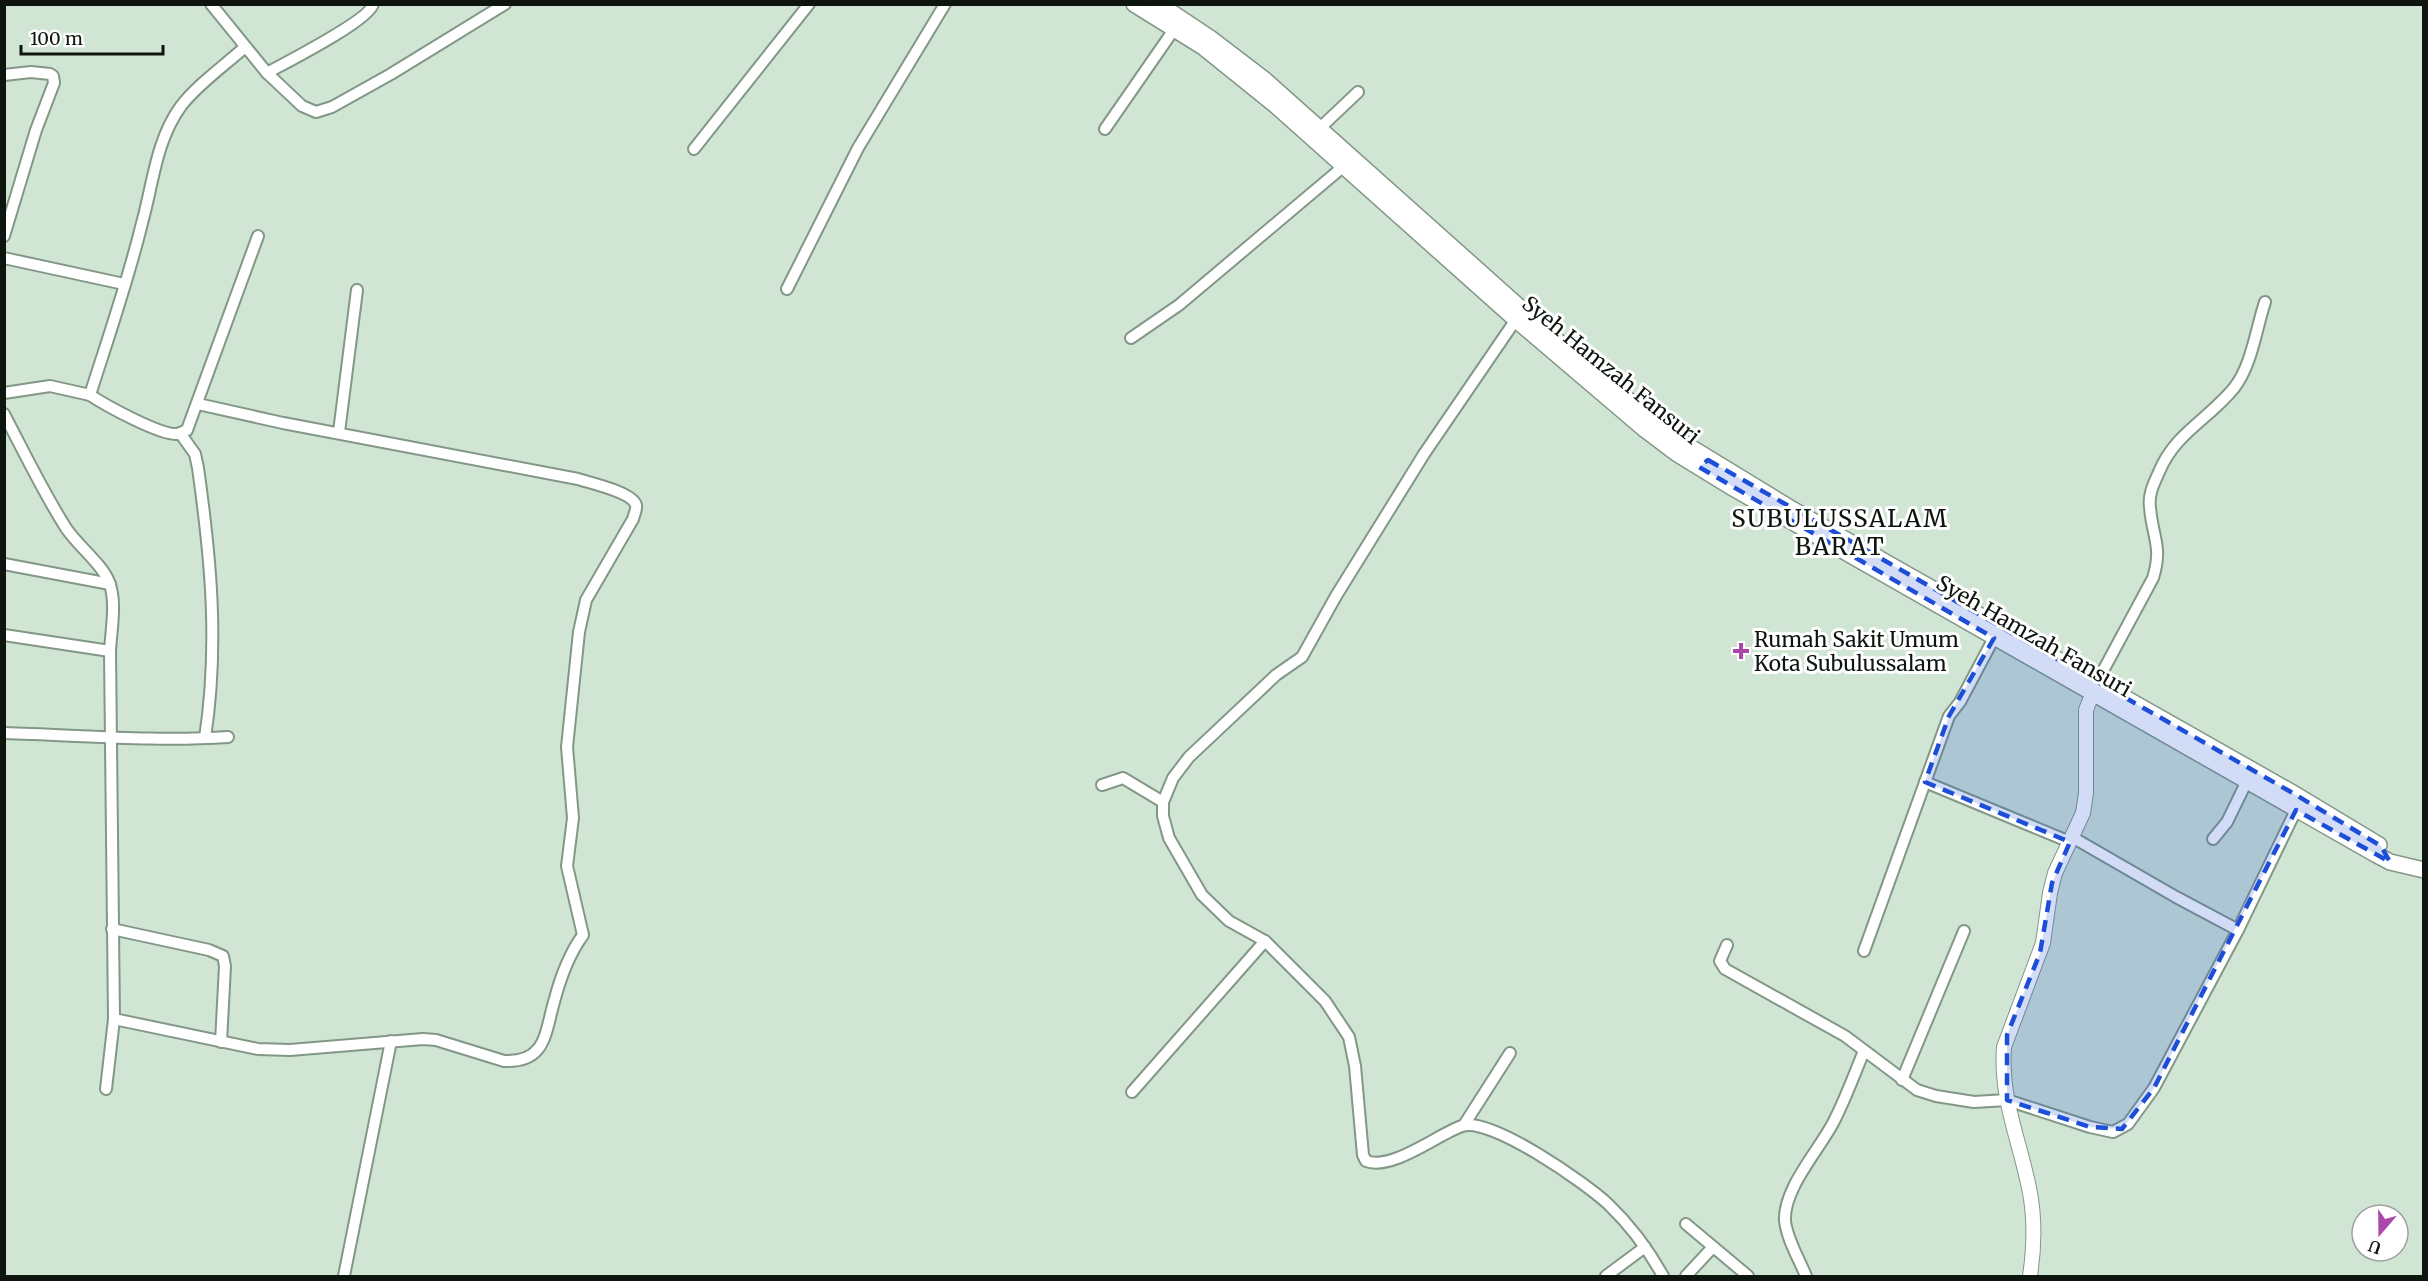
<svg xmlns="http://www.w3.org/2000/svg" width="2428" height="1281" viewBox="0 0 2428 1281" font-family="Merriweather,serif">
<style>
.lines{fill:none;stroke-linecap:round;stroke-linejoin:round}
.minor-casing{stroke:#839786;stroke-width:14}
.tertiary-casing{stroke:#839786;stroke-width:16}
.secondary-casing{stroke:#839786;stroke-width:18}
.minor{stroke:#fff;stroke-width:10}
.tertiary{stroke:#fff;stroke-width:14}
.secondary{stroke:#fff;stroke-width:15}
.marked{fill:#1d4ed8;fill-opacity:0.2;stroke:#1d4ed8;stroke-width:4.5;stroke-dasharray:12 8;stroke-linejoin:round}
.poi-dot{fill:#ab47ac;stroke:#fff;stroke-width:2}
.labels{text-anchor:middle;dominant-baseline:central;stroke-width:6;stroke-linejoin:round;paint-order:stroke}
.street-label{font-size:21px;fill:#0e150f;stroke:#fff}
.poi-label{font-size:21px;fill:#0e150f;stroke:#fff;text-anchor:start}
.quarter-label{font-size:24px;letter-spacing:1.5px;fill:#0e150f;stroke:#fff}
</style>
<rect width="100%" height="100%" fill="#d0e5d3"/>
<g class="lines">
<g class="minor-casing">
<g id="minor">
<polyline points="211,4 267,73 302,106 316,112 332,107 391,74 505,4"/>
<path d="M267,73C285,63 370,20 373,4"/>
<polyline points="4,75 31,72 50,74 53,76 54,83 36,130 4,236"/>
<polyline points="1320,128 1358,92"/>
<polyline points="1105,129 1175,28"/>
<polyline points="694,149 809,4"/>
<polyline points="4,258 124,284"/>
<polyline points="787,289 858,148 945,4"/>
<path d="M1519,315L1424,454L1336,596L1302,657L1276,675L1189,757L1173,778L1163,802V816L1169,838L1202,895L1229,921L1265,941L1325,1001L1349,1037L1355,1066L1363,1155L1366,1161C1392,1171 1438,1134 1462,1126C1490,1116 1587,1184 1608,1204C1630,1225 1648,1249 1663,1276"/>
<polyline points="1131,338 1179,305 1344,166"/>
<path d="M4,393L50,386L90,395C108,338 128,281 142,223C153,184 156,140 181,106C198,84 224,66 245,47"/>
<path d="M90,395C105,405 161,436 178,434C179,434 186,430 187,430L258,236"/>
<path d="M4,414C24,452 43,492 66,528C77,545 103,565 109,582C117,602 111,630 110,651L114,1019L258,1049L290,1050L423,1039L436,1040L504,1061C546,1063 545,1033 554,1002C560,979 569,954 583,935L567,866L573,818L567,747L579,632L586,600L633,519C634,515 637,509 636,505C632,492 590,483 578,479L283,423L198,404"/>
<polyline points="339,432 357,290"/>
<path d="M180,433L195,454L198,468C211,560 219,645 205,738"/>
<polyline points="4,564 110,584"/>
<polyline points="4,635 110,651"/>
<path d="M2097,682L2153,578C2163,546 2152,537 2150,507C2148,495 2154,483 2159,472C2175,433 2209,419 2234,388C2252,365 2256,329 2265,302"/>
<path d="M4,733C79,735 154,742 228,737"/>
<polyline points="1925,782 2070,842"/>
<polyline points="1102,785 1123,778 1163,802"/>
<polyline points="2072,837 2176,897 2238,930"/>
<polyline points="2213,839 2227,822 2247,781"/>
<polyline points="112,929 209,950 223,956 225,966 221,1042"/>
<polyline points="1727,945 1720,961 1725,969 1845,1036 1917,1090 1936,1096 1974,1102 2007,1100 2090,1127 2113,1132 2128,1124 2154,1088 2238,930 2296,810"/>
<polyline points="1864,951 1949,716 1960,702 1994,638"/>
<polyline points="1902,1080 1964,931"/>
<polyline points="106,1089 114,1019"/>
<polyline points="1132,1092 1265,941"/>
<polyline points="1464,1125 1510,1053"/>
<polyline points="1686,1224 1748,1276"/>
<polyline points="344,1276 391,1041"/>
<polyline points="1606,1276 1645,1247"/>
<polyline points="1686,1276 1713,1247"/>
<path d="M1806,1276C1799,1259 1787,1239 1785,1221C1783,1189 1819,1150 1833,1123C1845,1100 1854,1075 1864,1051"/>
</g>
</g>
<g class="tertiary-casing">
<path id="tertiary" d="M2030,1276C2034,1249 2035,1220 2030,1193C2021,1143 2000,1101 2004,1047L2043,943L2050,893L2055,873L2083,813L2086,793V710L2096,684"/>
</g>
<g class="secondary-casing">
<g id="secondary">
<polyline points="1134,4 1203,47 1275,105 1515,319 1643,428 1676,453 1733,488 2375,854 2390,862 2424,870"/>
<polyline points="1159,4 1210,38 1265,80 1572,354 1672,436 1790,508 2291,792 2379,845"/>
</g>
</g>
<use href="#minor" class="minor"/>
<use href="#tertiary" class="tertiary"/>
<use href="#secondary" class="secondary"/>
</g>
<path class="marked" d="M1708,460L2291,792L2381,846L2390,862L2296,810L2154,1088L2122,1129L2090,1127L2007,1100V1035L2040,953L2052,883L2070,842L1925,782L1949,716L1994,638L1699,467Z"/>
<path class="poi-dot" d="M1738 642h6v6h6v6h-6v6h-6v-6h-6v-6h6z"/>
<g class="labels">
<g class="street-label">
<text transform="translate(1611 370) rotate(39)">Syeh Hamzah Fansuri</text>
<text transform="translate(2034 636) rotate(30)">Syeh Hamzah Fansuri</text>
</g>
<g class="poi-label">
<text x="1754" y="639">Rumah Sakit Umum<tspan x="1754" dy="24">Kota Subulussalam</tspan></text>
</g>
<g class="quarter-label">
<text x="1840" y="518">SUBULUSSALAM<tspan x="1840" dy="28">BARAT</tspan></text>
</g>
</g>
<rect width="2428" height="1281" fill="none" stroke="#0e150f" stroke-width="12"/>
<g transform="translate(2380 1233) rotate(200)"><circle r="28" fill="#ffffff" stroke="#9fa19f" stroke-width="1.5"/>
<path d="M0-4.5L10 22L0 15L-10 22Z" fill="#ab47ac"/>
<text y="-9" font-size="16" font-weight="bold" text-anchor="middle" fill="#0e150f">U</text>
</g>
<path d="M21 45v9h142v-9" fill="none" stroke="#0e150f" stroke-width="3"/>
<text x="30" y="45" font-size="18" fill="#0e150f" stroke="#ffffff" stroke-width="4.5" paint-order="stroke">100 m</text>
</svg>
